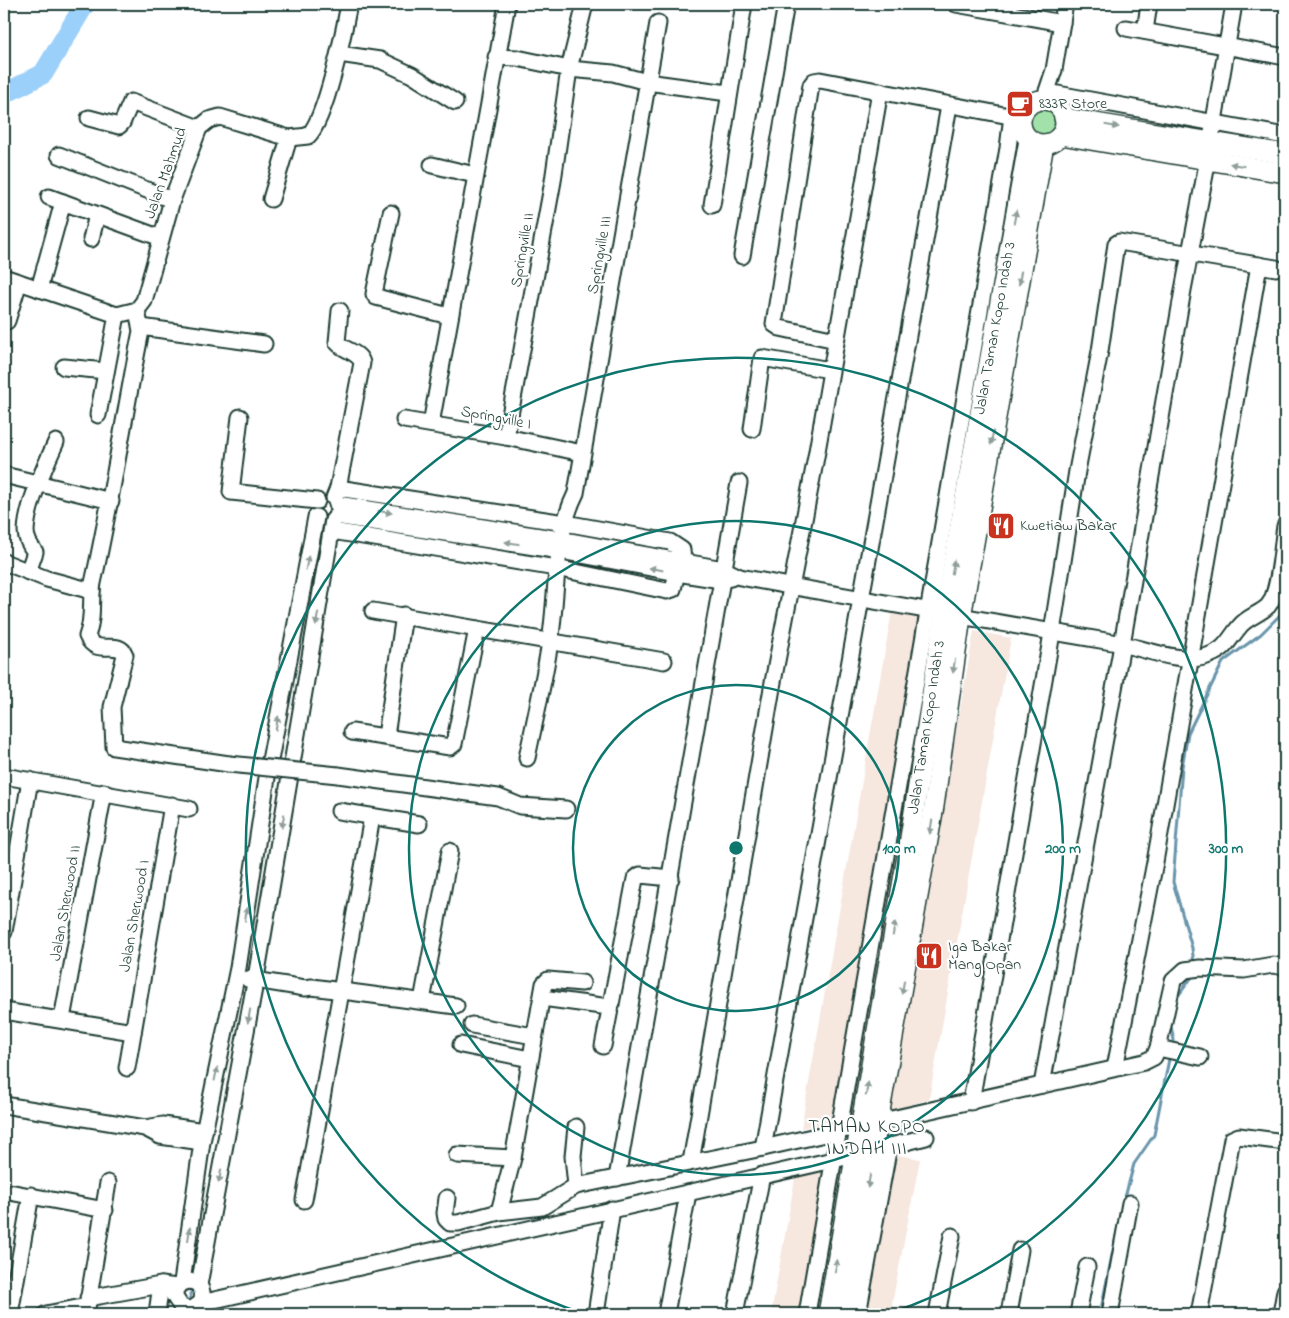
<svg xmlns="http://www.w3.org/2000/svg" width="1289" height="1318" viewBox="0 0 1289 1318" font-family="'Indie Flower',sans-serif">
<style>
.built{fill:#f6e7df}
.green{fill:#a2e2aa;stroke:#60906f}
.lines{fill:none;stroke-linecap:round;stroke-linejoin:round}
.stream{stroke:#6995ab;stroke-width:3}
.river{stroke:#9bd0fa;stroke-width:20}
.minor-casing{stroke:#1f3d34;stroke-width:19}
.major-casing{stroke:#1f3d34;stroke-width:22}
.minor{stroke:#fff;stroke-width:15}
.major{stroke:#fff;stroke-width:19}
.minor-bridge-casing{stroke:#1f3d34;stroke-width:19;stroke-linecap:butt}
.minor-bridge{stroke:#fff;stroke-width:15}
.oneway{fill:#8f9e9a}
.ring{fill:none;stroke:#0f766e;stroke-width:2.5}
.labels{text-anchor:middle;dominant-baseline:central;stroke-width:4.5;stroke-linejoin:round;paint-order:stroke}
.poi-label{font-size:16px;fill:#1f3d34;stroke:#fff;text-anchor:start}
.street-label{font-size:16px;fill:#1f3d34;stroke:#fff}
.quarter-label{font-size:19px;letter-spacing:1px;fill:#1f3d34;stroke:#fff}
.centre{fill:#0f766e;stroke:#fff;stroke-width:2.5}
.ring-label{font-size:15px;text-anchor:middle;font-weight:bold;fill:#0f766e;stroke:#fff;stroke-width:4.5;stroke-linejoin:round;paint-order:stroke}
</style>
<rect width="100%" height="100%" fill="#fff"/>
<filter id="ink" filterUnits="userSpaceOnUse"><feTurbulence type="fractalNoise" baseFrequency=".02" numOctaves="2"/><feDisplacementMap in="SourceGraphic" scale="10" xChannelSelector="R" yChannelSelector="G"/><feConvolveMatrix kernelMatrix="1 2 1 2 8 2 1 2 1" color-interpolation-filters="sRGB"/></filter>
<g filter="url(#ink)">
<g class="built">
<polygon points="892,611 940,620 853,1118 801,1128"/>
<polygon points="974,631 1011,638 929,1099 889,1111"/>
<polygon points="881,1152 920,1159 890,1314 851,1314"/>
<polygon points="839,1167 814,1314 771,1314 796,1173"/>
</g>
<circle class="green" cx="1045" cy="123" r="16"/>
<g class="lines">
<g class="stream">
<polyline points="1194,964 1192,948 1173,882 1182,767 1188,733 1223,662 1261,634 1285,610"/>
<polyline points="1175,1000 1194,974"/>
<polyline points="1170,1022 1174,1040 1173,1046"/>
<polyline points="236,1045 247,984"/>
<polyline points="1124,1201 1134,1164 1154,1135 1170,1054"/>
<polyline points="190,1298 192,1287"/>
<polyline points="1100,1314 1117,1231"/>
</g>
<polyline class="river" points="4,94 43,74 85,4"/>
<g class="minor-casing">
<g id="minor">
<polyline points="956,4 1062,23"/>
<polyline points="1126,28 1285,57"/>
<polyline points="1145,31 1149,4"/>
<polyline points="339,54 380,60 412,75 455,102"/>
<polyline points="496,57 517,58 569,69 613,73 647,82 728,93"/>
<polyline points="1047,92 1285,136"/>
<polyline points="1044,100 1054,70 1065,4"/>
<polyline points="89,118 119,126 122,123 131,102 199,128"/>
<polyline points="1212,133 1234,4"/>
<polyline points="59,155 172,200"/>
<polyline points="432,165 475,175"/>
<polyline points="49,197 161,238"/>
<polyline points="271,199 289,138"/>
<polyline points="712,205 744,4"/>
<polyline points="391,213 374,294 376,297 449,316"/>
<polyline points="91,239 97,215"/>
<polyline points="742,256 786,4"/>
<path d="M4,277L117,315L137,310L144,301L172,200L199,128L209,120L220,117L289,138L308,136C326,119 344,31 349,4"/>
<polyline points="39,289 63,202"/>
<path d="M137,310L141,331C124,415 112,499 93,583C90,600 94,619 87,636C96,658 119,638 125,655L112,707L114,747L229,764"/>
<polyline points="7,321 19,282"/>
<polyline points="141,327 264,344"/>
<polyline points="836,340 780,328 774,324 811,85 814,81 820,80 1020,118"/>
<polyline points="64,367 106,371"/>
<polyline points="98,415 117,315"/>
<polyline points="240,417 231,492 317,501"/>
<polyline points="404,420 506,437 582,453"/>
<polyline points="431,424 507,4"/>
<polyline points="752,429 762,358 830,370"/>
<polyline points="506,437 553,181 569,69 585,4"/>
<polyline points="4,475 111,501"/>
<polyline points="338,488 565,523 670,542 682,550 683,562"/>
<path d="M334,498L338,488L362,363C359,351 343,351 337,342L340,311"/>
<path d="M337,504L553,538L723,569L740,577C864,600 988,621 1112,642C1137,646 1180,664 1204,657C1227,650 1227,641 1240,626C1247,617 1260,614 1268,606C1280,592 1282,545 1285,526"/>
<polyline points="336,516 560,551 677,573 721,580 731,578"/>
<polyline points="332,531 556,568 667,591 673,589 677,573"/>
<polyline points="4,562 47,579 92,591"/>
<path d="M28,572L35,552C31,547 26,539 26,531C27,505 45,466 56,442"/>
<polyline points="373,611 664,661"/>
<polyline points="352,732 450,747 454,744 477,629"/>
<polyline points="386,736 404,615"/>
<path d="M527,758C535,719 544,681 550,642C558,592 553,539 576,493L658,23"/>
<polyline points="338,775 498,797 520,806 566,809"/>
<polyline points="4,776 189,809"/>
<polyline points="339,811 419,824"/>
<polyline points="4,932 30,780"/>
<polyline points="248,979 305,988 312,987 456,1006"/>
<polyline points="542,998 609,1007"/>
<polyline points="422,1001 450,851"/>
<polyline points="4,1011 133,1032"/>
<polyline points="62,1019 104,792"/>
<polyline points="472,1025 534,1036"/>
<polyline points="461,1045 530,1059"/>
<polyline points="603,1046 635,879 640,875 671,878"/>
<polyline points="1158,1048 1200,1057"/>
<polyline points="127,1068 172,805"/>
<polyline points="1115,1068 1155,862 1259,265"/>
<polyline points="1042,1085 1120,656 1183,290 1208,159"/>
<polyline points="971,1102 1050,645 1077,471 1100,351 1116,244 1119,242 1276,268"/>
<polyline points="4,1105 145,1128"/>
<polyline points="202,1142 160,1136 145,1128 163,1125 204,1131"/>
<polyline points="763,1148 949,106"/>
<polyline points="457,1155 513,1158"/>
<polyline points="691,1162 773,682 816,457 880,91"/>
<polyline points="617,1178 739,483"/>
<polyline points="576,1186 573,1156 576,1127"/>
<polyline points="4,1191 105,1210"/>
<polyline points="447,1198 445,1213 446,1219 450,1223 458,1223 499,1212 542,1207 576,1186 763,1148 1144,1062 1154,1057 1158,1048 1173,981 1185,970 1200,968 1244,970 1273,965 1285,967"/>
<polyline points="304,1200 372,817"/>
<polyline points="499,1212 513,1158 544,984 548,980 582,983"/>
<polyline points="182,1282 202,1142 238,968 268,771 316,517"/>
<polyline points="199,1285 257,972 333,520"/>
<path d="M88,1298L161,1285L177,1287C191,1274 207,1285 201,1303L192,1309L182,1308L174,1296L177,1287"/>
<polyline points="201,1303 855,1155 926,1137"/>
<polyline points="157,1313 161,1285"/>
<polyline points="10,1314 31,1195"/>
<polyline points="46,1314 87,1306"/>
<polyline points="86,1314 108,1183"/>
<polyline points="596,1314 612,1209"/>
<polyline points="666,1314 688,1193"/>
<polyline points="735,1314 762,1175"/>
<polyline points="807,1314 1008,148 1012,116"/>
<polyline points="858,1314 889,1146"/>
<polyline points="937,1314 952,1236"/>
<polyline points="1009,1314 1020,1250"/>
<polyline points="1078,1314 1087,1267"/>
<polyline points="1110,1314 1130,1203"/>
<polyline points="1199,1314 1232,1139 1239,1136 1285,1142"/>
<polyline points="1281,1314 1285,1291"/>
</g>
</g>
<g class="major-casing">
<g id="major">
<circle cx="1043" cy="122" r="22"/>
<polyline points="1064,118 1285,154"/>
<polyline points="1061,135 1285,173"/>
<path id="s1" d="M828,1314L908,851L944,615L1029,140"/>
<polyline points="844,1314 934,806 961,617 1044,144"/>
</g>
</g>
<use href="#minor" class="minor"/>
<use href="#major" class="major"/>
<g class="minor-bridge-casing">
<polyline id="minor-bridge" points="229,764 338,775"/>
</g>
<use href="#minor-bridge" class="minor-bridge"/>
</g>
<defs><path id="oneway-solid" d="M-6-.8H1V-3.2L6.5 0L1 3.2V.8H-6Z" transform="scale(1.25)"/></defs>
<g class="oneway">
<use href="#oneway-solid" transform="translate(1112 126) rotate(9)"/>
<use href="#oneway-solid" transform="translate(1237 165) rotate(-170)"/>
<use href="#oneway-solid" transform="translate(1015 217) rotate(-80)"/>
<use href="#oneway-solid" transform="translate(1020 278) rotate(100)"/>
<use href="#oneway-solid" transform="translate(992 438) rotate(100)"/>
<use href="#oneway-solid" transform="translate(385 512) rotate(9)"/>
<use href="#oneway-solid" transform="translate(512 543) rotate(-171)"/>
<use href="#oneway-solid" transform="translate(307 563) rotate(-79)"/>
<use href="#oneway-solid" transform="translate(953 567) rotate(-80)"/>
<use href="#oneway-solid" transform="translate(656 569) rotate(-169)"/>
<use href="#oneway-solid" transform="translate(317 619) rotate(100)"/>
<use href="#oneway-solid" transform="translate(954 666) rotate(98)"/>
<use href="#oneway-solid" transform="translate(277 723) rotate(-79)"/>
<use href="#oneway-solid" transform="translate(283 821) rotate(100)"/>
<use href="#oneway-solid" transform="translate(931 827) rotate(100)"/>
<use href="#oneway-solid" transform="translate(246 914) rotate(-81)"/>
<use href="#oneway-solid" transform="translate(894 929) rotate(-80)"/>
<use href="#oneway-solid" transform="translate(903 987) rotate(100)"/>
<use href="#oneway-solid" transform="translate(249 1016) rotate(100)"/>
<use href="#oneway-solid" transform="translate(216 1074) rotate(-78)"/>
<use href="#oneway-solid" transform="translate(867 1089) rotate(-80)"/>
<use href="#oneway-solid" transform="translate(220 1176) rotate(100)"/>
<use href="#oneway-solid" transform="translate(869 1181) rotate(100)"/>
<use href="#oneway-solid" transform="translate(189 1234) rotate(-82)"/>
<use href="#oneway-solid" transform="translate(836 1266) rotate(-80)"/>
</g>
</g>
<g class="ring">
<circle cx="736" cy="848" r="163"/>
<circle cx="736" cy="848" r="327"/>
<path d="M585 1314A490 490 0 1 1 887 1314"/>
</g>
<defs>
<g id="cafe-square" transform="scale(1.4375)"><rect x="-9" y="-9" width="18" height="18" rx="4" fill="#c8321e" stroke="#fff"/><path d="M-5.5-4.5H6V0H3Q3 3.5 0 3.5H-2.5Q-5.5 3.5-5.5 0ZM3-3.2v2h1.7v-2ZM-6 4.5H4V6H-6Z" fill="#fff"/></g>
<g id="restaurant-square" transform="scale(1.4375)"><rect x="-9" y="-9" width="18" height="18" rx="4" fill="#c8321e" stroke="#fff"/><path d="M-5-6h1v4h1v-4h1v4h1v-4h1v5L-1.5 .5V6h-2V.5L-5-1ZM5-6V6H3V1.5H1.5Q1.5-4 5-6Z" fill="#fff"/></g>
</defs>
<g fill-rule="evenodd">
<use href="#cafe-square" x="1020" y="104"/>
<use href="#restaurant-square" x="1001" y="526"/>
<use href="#restaurant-square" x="929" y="956"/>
</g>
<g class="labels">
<g class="poi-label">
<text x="1039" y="104">833R Store</text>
<text x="1020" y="526">Kwetiaw Bakar</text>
<text x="948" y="947">Iga Bakar<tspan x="948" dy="18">Mang Opan</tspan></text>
</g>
<g class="street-label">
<text transform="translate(166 173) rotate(-70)">Jalan Mahmud</text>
<text transform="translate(523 250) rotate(-80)">Springville II</text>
<text transform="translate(600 255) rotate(-80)">Springville III</text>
<text stroke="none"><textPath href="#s1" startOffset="1000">Jalan Taman Kopo Indah 3</textPath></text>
<text transform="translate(496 418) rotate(11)">Springville I</text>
<text stroke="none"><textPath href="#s1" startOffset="595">Jalan Taman Kopo Indah 3</textPath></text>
<text transform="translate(66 903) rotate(-80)">Jalan Sherwood II</text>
<text transform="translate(135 916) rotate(-80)">Jalan Sherwood I</text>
</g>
<g class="quarter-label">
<text x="867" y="1127">TAMAN KOPO<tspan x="867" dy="22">INDAH III</tspan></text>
</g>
</g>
<circle cx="736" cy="848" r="8" class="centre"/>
<g class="ring-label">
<text x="899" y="853">100 m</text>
<text x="1063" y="853">200 m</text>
<text x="1226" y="853">300 m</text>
</g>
<rect width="1289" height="1318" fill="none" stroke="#fff" stroke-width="20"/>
<rect x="10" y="10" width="1269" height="1298" fill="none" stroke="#1f3d34" stroke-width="2" filter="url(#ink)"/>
</svg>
